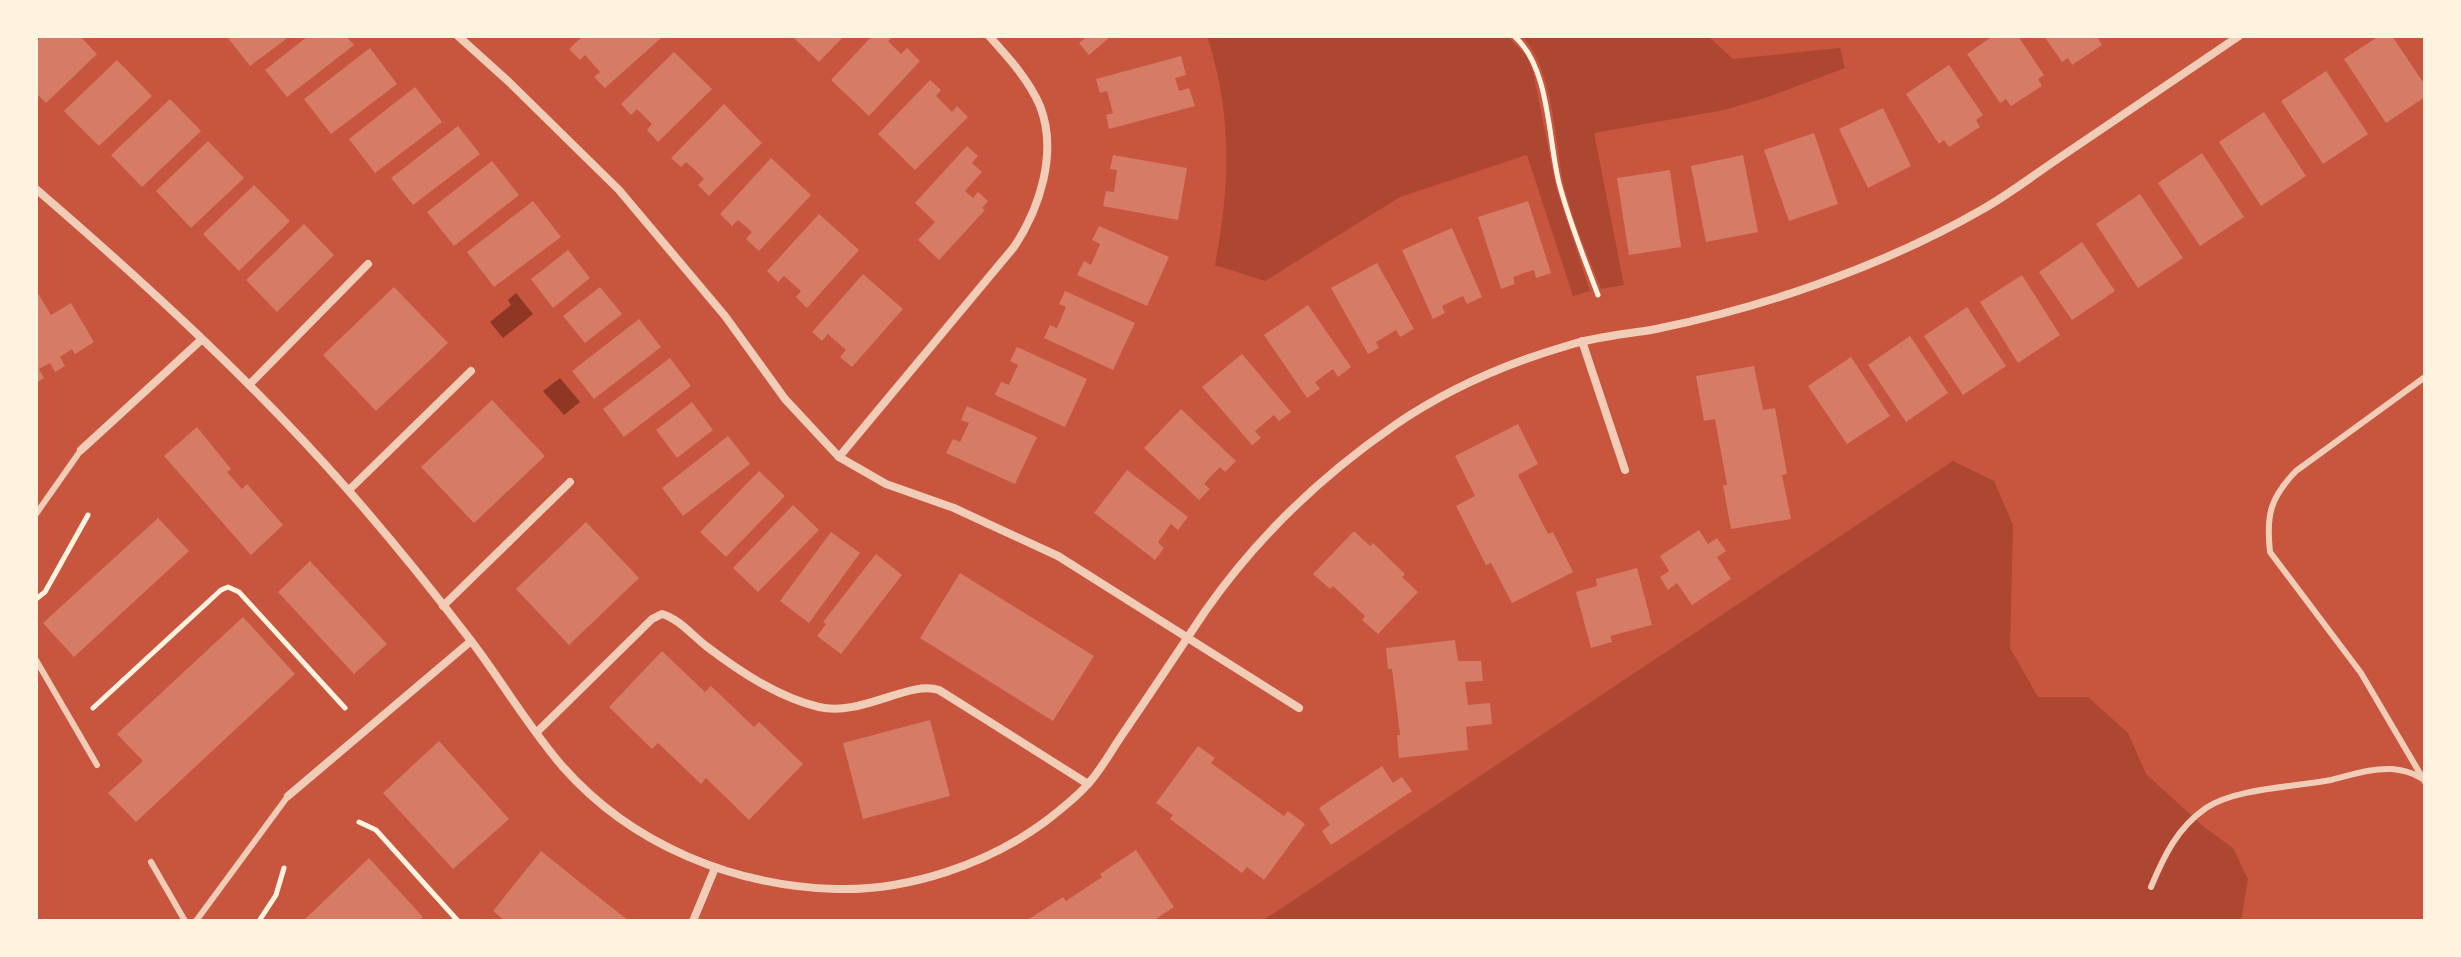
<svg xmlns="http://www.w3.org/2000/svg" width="2461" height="957" viewBox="0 0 2461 957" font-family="Mulish,sans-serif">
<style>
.green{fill:#ae4732}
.water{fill:#8f3625}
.building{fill:#d67c66}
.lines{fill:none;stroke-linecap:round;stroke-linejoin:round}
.path{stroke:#fff3e0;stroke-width:5}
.service{stroke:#f1ccb7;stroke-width:6}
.minor{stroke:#f1ccb7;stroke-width:8}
</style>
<rect width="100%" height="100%" fill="#c8553d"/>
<g class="green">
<path d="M1207,36L1509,38L1526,55L1533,71L1556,187L1590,291L1573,296L1527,155L1400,197L1265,281L1215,265C1230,184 1233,116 1207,36Z"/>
<path d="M1522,36H1708L1733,59L1840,48L1845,68L1765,98L1724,110L1594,133L1624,285L1601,289C1588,256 1574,224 1565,190C1554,145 1555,70 1522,36Z"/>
<polygon points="1953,461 1994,481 2013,525 2010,648 2038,697 2088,697 2128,733 2146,774 2204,827 2233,848 2248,879 2241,921 1262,921"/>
</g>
<g class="water">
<polygon points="516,293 533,314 503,338 490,322 511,305 508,300"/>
<polygon points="560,378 580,402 564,415 543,391"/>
</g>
<g class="building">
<polygon points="42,36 80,36 97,54 46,103 36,93 36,42"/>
<polygon points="230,36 290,36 250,66 228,38"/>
<polygon points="308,36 346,36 354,45 287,97 265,70"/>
<polygon points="583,36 660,36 661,38 605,88 594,77 600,72 593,64 585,55 580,60 569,49"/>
<polygon points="792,36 844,36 819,62"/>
<polygon points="872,36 893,36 888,41 901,54 907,48 920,61 869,116 831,80"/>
<polygon points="1084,36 1111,36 1089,55 1079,43 1085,38"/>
<polygon points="1993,36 2018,36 2044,75 2038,79 2042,86 2011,106 2006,99 2000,103 1967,54"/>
<polygon points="2044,36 2102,36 2098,38 2102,45 2072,65 2068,58 2062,62"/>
<polygon points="2379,36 2392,36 2425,85 2425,97 2386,123 2344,59"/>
<polygon points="370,48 397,84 331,134 304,99"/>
<polygon points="674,52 712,89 658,142 647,130 652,124 637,109 631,115 621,104"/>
<polygon points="1181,56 1186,75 1175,78 1179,91 1189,88 1195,106 1109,129 1106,115 1113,113 1107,91 1100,93 1096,79"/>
<polygon points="117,60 152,96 99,146 64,111"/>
<polygon points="1949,65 1983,115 1976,120 1980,127 1949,147 1944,140 1939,144 1906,94"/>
<polygon points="2326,71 2368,134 2323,164 2281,101"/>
<polygon points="930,80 941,90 936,96 952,112 957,106 968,117 915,170 878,134"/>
<polygon points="415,87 442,122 375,173 349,139"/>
<polygon points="170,99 201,131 142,187 111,155"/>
<polygon points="724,104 762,143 709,196 698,185 704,179 696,171 686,162 681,167 671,158"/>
<polygon points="1883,108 1911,166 1868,188 1839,129"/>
<polygon points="2264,112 2306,176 2261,206 2219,142"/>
<polygon points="458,126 480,154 413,205 391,178"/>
<polygon points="1814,133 1838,204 1789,221 1764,150"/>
<polygon points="208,141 244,178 191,228 156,191"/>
<polygon points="967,146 978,156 972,163 982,172 965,191 973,198 978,192 988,201 982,208 985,210 939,260 918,240 935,222 915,203"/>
<polygon points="2202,153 2244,217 2200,246 2158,183"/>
<polygon points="1113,155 1187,168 1178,220 1103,206 1106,191 1114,192 1117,170 1110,169"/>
<polygon points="1743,155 1758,232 1706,242 1691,166"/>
<polygon points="771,158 811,195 759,251 746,239 752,232 738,220 732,226 720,214"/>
<polygon points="492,161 519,195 454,246 427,212"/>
<polygon points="1670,170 1681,247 1629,255 1617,178"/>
<polygon points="254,185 290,221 239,271 203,234"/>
<polygon points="2140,194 2183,258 2138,288 2096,224"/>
<polygon points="533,201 561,237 494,287 467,252"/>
<polygon points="1528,201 1551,273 1536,278 1534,270 1524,273 1513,277 1515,284 1501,289 1478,217"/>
<polygon points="819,214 859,250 807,308 796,297 801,291 784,276 778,282 767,271"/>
<polygon points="304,224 334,255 277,312 246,280"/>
<polygon points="1099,226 1169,257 1147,306 1077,275 1084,261 1091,265 1100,244 1092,240"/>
<polygon points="1452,228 1482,297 1467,304 1463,296 1454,300 1442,306 1445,313 1433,319 1402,250"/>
<polygon points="2082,242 2115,291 2072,320 2039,272"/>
<polygon points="568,250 590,278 553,308 531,279"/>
<polygon points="1377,263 1414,329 1400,337 1396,330 1376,342 1379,348 1368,354 1331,288"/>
<polygon points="863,274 903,309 852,367 840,357 846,350 828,334 822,341 812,332"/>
<polygon points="2022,275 2060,335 2018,363 1980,302"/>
<polygon points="394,287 448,343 376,411 323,355"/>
<polygon points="600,287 622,314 585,343 563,316"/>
<polygon points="36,290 51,315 71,303 94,342 75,354 72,349 60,357 65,366 55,372 50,363 39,369 44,378 36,383"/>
<polygon points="1065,291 1135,323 1113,370 1044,338 1050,325 1057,328 1066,307 1059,304"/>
<polygon points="1308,305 1351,367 1338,377 1333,369 1315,382 1320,389 1307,398 1264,335"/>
<polygon points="1967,307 2006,366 1963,395 1924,336"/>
<polygon points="639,319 661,347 594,399 572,371"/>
<polygon points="1910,336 1948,393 1906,422 1868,365"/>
<polygon points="1017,347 1087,379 1065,427 995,395 1001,382 1009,385 1018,365 1010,361"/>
<polygon points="1242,354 1291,412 1279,421 1274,415 1255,431 1261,438 1252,445 1202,387"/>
<polygon points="1851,357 1890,416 1847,444 1808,386"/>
<polygon points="670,358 691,386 624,437 603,409"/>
<polygon points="1754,366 1763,410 1775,408 1787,474 1782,475 1791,519 1731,529 1723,485 1727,485 1715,419 1704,421 1696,376"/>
<polygon points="492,400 545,456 474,523 421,467"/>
<polygon points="692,402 713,430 677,458 656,430"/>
<polygon points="967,406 1037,437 1015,484 946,453 953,439 960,442 969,423 961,420"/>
<polygon points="1181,409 1236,461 1225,472 1220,467 1211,476 1204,484 1210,489 1199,500 1144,448"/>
<polygon points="1518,424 1538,464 1518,475 1548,534 1553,532 1573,572 1512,603 1491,563 1486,565 1456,506 1475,496 1455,456"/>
<polygon points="197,427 231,469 227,472 242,489 247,484 283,525 251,555 164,456"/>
<polygon points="728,436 750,464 683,516 662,488"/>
<polygon points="1127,470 1188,517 1178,530 1171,524 1158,542 1164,548 1155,560 1094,513"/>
<polygon points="759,471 785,496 726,557 700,532"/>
<polygon points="793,505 819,530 758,592 733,568"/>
<polygon points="158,518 189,551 74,657 43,623"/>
<polygon points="586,522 639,578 569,645 516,589"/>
<polygon points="1699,530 1708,544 1717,538 1726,551 1717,557 1731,579 1692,605 1677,583 1668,590 1660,577 1669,571 1660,556"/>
<polygon points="1354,531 1370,546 1373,543 1405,574 1402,577 1418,592 1378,634 1362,620 1365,616 1333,586 1330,589 1313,574"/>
<polygon points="831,532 860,553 809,623 780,601"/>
<polygon points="876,554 902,575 841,654 817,636 826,624 823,622"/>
<polygon points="310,561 387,644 354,674 278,592"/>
<polygon points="1637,568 1652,625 1610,636 1612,642 1591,648 1576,592 1597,586 1596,579"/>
<polygon points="960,573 1094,656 1053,721 920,638"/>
<polygon points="243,617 295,674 136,822 108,793 143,761 117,734"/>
<polygon points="1455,640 1458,661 1481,661 1483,681 1465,682 1468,705 1490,703 1492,724 1466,727 1468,750 1399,758 1397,735 1400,735 1392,669 1388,669 1386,648"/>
<polygon points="662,651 705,692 711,686 754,727 759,722 803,764 749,820 706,778 701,784 658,743 652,749 609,707"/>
<polygon points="930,720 950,796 863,819 843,743"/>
<polygon points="439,741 509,819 453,869 383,793"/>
<polygon points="1198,746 1215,758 1211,763 1266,803 1284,816 1288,811 1305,824 1264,880 1247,867 1242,873 1170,819 1173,815 1156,803"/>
<polygon points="1382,766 1393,783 1402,777 1412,791 1331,845 1322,831 1330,825 1319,808"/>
<polygon points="1136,850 1174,907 1153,921 1026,921 1063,897 1066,901 1102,877 1100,874"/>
<polygon points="541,851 587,888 629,921 505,921 493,911"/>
<polygon points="369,858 423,917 418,921 303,921"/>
</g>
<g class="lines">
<g class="path">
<path d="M1514,36C1550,67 1548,139 1559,183C1569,221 1584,258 1598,295"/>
<polyline points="36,599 45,592 88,515"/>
<polyline points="93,708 221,590 228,587 239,592 345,708"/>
<polyline points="359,822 376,830 458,921"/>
<polyline points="259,921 276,895 284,868"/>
</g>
<g class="service">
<path d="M2425,377L2296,471C2270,498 2266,515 2270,552L2361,673L2425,782"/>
<polyline points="36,514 81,450"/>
<polyline points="36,660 97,765"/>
<polyline points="151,862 185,921"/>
<path d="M2151,887C2164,856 2177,828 2206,808C2236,788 2295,787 2331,780C2351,775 2371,768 2392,769C2402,770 2412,772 2421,778"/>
<polyline points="196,921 288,796"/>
</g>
<g class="minor">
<polyline points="458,36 508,81 619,190 725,316 785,399 839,457 886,484 954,508 1058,556 1299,708"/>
<path d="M36,189C145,283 253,382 348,490C391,539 433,591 472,642C503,683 529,728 563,767C632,845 733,886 836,889C909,891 988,864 1046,821C1060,810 1077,797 1088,784C1100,771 1110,753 1120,738C1149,696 1177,653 1206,610C1258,536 1321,476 1395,425C1449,388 1510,362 1573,344C1600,336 1628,334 1656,329C1710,318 1765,303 1818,284C1874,264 1931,239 1983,209C2011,193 2038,172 2065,154C2123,115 2181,75 2239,36"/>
<polyline points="1582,341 1625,470"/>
<polyline points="249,385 368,264"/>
<polyline points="81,450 201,340"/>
<path d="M839,457L1014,247C1040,208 1058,152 1040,106C1029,80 1008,57 989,36"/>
<polyline points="349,490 471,371"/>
<polyline points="443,606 570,482"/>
<path d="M537,732L652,619L662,614C679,619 692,635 706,646C739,671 779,698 819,707C861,717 909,680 939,690L1088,784"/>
<polyline points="288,796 471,641"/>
<polyline points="693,921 715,868"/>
</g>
</g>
<rect width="2461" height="957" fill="none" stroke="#fff3e0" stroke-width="76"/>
</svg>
